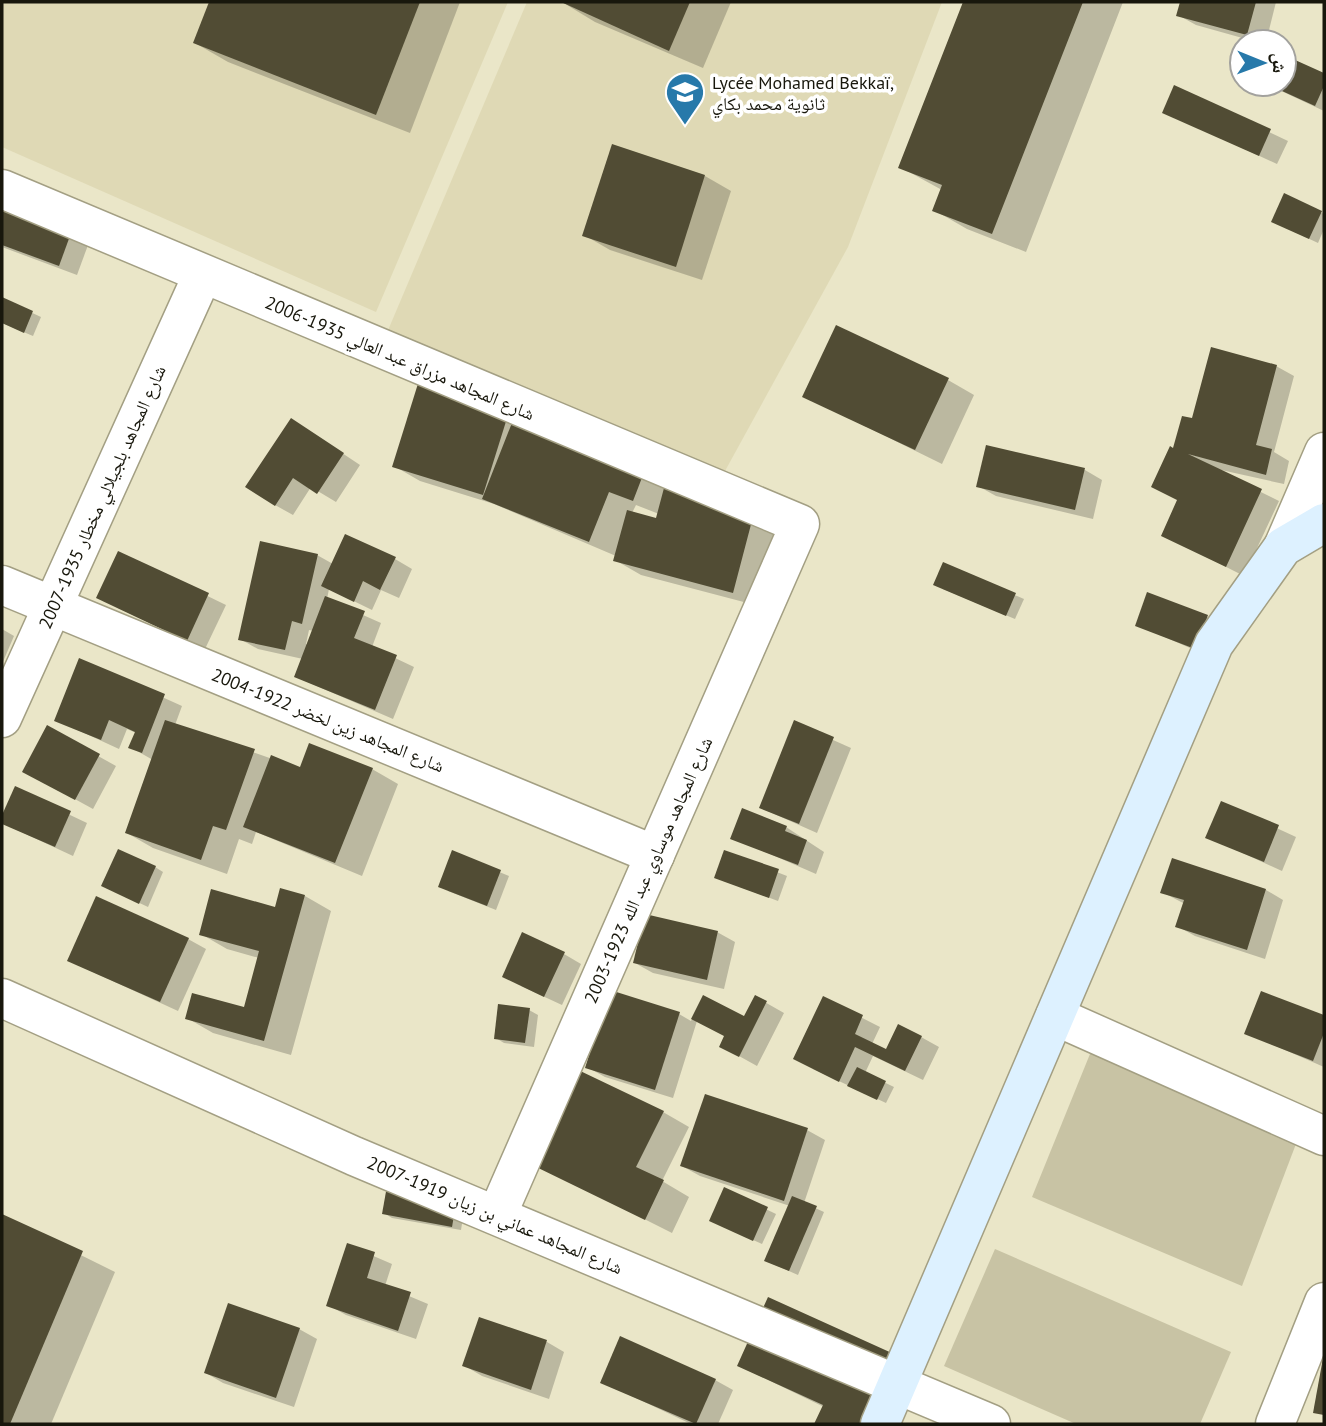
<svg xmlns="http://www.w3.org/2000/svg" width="1326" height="1426" viewBox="0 0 1326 1426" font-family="'PT Sans','Noto Naskh Arabic',sans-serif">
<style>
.built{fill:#dfd9b5}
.green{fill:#c8c3a4}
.shadow{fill:#0003;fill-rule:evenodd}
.building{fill:#514c34}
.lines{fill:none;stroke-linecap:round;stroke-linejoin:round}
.minor-casing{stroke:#a39f83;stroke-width:41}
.secondary-casing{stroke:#a39f83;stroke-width:41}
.minor{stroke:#fff;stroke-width:38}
.secondary{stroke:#ddf1ff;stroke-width:38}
.labels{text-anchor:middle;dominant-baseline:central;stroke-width:7;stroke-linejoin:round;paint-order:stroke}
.poi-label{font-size:18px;fill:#18170c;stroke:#fff;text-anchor:start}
.street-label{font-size:18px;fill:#18170c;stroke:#fff}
</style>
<rect width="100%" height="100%" fill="#eae6c8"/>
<g class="built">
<polygon points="2,2 508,2 376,312 2,147"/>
<polygon points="527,2 942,2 848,247 725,471 386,335"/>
</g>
<g class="green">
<polygon points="1092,1049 1299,1136 1242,1286 1032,1197"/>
<polygon points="995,1249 1231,1352 1200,1424 1076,1424 944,1366"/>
</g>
<g class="shadow">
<polygon points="211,2 460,2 410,133 228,62 195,43"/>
<polygon points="562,2 731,2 703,68 595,22"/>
<polygon points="965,2 1123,2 1026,252 967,229 934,210 942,190 900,167"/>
<polygon points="1182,2 1276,2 1266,42 1245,42 1246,39 1196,25 1178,15"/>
<polygon points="1284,57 1324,75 1324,111 1266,84 1284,84"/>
<polygon points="1175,88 1288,141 1277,164 1164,112"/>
<polygon points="705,176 731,191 702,280 610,250 584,235"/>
<polygon points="2,187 95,226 77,275 2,247"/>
<polygon points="1285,196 1324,214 1324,229 1318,243 1282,226"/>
<polygon points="2,299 41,317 33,336 2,323"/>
<polygon points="1276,366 1294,376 1274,452 1289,461 1284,484 1212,468 1279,501 1244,576 1163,535 1179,500 1174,450 1193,420"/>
<path d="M422,376L647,464L779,530L759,606L641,575L615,560L616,556L494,504L420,481L394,466ZM636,505L659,514L657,520L632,513Z"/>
<polygon points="948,380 974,395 942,464 804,396"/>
<polygon points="309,431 360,465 336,502 311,487 293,515 275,505"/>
<polygon points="987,447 1085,470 1102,480 1093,519 996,496 978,486"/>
<polygon points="119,553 226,605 205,649 116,607"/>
<path d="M317,555L333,564L395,559L412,569L399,598L381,590L372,610L329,589L327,599L381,623L372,647L414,667L393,719L296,677L303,659L258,649L240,639ZM309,630L314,631L308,645L306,644Z"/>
<polygon points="944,564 1024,599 1015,619 943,589"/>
<polygon points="1207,617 1225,627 1213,658 1137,625"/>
<polygon points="2,629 14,636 2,664"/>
<polygon points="80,660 182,706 175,725 301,769 372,769 398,784 362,876 256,832 252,844 239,839 227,874 153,848 127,833 153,760 130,747 136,733 127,729 119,749 56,720"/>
<polygon points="795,723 851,748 817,833 761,808"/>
<polygon points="48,728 116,766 93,809 42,781"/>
<polygon points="15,789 87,823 73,856 2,823"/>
<polygon points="1222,803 1296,837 1282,871 1208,837"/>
<polygon points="786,827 824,852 816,874 733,838"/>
<polygon points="725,852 787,876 778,901 716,878"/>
<polygon points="453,853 509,876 496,910 448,891"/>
<polygon points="155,867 163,872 148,907 112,890"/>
<polygon points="1266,890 1283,900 1265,959 1195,936 1177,926 1185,904 1162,892"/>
<polygon points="305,896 331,911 291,1055 213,1033 187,1018 245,1009 259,958 227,949 201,934 276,909"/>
<polygon points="717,932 735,942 724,989 653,973 635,963"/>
<polygon points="188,939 206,949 178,1011 69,961"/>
<polygon points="564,954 581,964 562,1005 521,986"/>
<polygon points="1262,993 1324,1017 1324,1067 1246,1033"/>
<polygon points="704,997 745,1019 756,997 784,1013 757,1066 739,1056 726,1036 697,1021 673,1098 605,1077 587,1067 679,1014 691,1021"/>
<polygon points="823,998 880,1027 872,1044 887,1052 921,1037 939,1047 923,1080 873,1056 865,1073 894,1087 886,1103 813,1069"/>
<polygon points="529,1010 538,1015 534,1047 504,1043 496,1038"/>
<polygon points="663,1112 689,1127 662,1181 689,1197 672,1233 531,1162"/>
<polygon points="807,1130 825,1140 804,1203 824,1212 798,1275 766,1261 790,1206 700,1176 682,1166"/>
<polygon points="725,1189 776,1214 762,1244 720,1225"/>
<polygon points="465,1205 461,1230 392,1218 384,1213"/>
<polygon points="2,1216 115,1272 51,1424 2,1424"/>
<polygon points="348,1245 392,1264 385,1286 428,1304 416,1339 346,1315 328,1305"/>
<polygon points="480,1319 547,1342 564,1352 549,1399 482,1376 465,1366"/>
<polygon points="299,1329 317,1339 294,1407 223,1383 206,1373"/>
<polygon points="739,1366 895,1424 816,1424 824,1407"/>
<polygon points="715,1380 733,1390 718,1424 691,1424 602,1382"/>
</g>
<g class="building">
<polygon points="209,2 420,2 376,115 193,43"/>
<polygon points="561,2 690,2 669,51"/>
<polygon points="963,2 1083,2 992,234 932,211 942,185 898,168"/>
<polygon points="1180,2 1256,2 1247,35 1176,16"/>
<polygon points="1242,44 1242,73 1231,68"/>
<polygon points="1284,55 1324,73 1324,86 1315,106 1267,84 1284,84"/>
<polygon points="1174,85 1271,129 1259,156 1162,113"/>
<polygon points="612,144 705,175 676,267 582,236"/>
<polygon points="2,185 78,214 59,266 2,245"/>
<polygon points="1284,193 1322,211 1309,239 1271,222"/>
<polygon points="2,297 33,311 24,333 2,323"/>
<polygon points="836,325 949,378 915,450 802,397"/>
<polygon points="1211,347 1277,365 1256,445 1272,449 1266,475 1188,454 1262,489 1226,567 1161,536 1177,500 1151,487 1170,446 1173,448 1182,416 1192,418"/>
<polygon points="421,374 512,402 483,495 392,467"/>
<polygon points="517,410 648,462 633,501 609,492 589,542 482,499"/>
<polygon points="291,418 344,453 317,494 293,478 275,506 245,487"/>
<polygon points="986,445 1085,468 1075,510 976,487"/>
<polygon points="664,488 754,513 733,593 613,561 627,510 656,518"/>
<polygon points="345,534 396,557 380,590 363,581 354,602 321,586"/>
<polygon points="260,541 318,554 302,624 292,621 285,650 238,640"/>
<polygon points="118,551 209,593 187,641 96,598"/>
<polygon points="943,562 1016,593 1006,616 933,585"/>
<polygon points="1147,592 1208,615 1195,649 1135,626"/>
<polygon points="325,596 365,611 354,638 397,655 375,710 294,677"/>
<polygon points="79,658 165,694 142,753 128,748 135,732 109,720 101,740 54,721"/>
<polygon points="165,720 255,749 226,830 213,826 201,860 125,833"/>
<polygon points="794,720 834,737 799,824 759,808"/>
<polygon points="47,725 100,754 75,800 22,772"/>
<polygon points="309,743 373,768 335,863 243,827 271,755 300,767"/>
<polygon points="15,786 71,811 55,847 2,824 2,815"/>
<polygon points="1221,801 1279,825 1264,862 1205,838"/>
<polygon points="742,808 787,826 785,831 807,840 798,865 730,839"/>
<polygon points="118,849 156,866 139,904 101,886"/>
<polygon points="452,850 501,870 487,906 438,887"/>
<polygon points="724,850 779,869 769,898 714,878"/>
<polygon points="1172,858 1266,889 1247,950 1175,927 1184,900 1160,893"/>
<polygon points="280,888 305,895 264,1041 185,1019 192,993 244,1007 259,951 199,935 211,889 275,907"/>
<polygon points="96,896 189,938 160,1002 67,961"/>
<polygon points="645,914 718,931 707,980 633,963"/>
<polygon points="522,932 565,952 544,997 502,977"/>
<polygon points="610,990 680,1012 655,1090 585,1068"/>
<polygon points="1261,991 1324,1015 1324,1033 1313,1061 1244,1034"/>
<polygon points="703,995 744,1016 755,995 767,1001 739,1057 719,1047 724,1036 691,1019"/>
<polygon points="823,996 863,1015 855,1034 886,1049 898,1024 922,1036 905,1071 855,1047 839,1082 793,1059"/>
<polygon points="498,1004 530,1008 525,1043 494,1039"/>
<polygon points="857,1067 886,1081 877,1100 847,1086"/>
<polygon points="574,1068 664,1111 636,1167 664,1180 645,1220 528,1163"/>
<polygon points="705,1094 808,1128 784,1201 680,1166"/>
<polygon points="387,1186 457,1198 452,1227 382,1214"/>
<polygon points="724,1187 768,1207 753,1241 709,1221"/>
<polygon points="792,1196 817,1206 789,1271 764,1261"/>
<polygon points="2,1214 83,1251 10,1424 2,1424"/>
<polygon points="347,1243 375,1252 367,1278 411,1292 398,1331 326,1306"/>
<polygon points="768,1297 894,1354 863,1424 814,1424 823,1405 737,1366"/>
<polygon points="228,1303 300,1328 276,1398 204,1373"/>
<polygon points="479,1317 547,1340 531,1390 462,1366"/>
<polygon points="620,1336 716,1379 696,1424 600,1383"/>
<polygon points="1323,1358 1324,1358 1324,1415 1313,1413"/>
</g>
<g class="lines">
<g class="minor-casing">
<g id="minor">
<polyline points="2,189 800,524 497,1215"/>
<polyline points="1283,547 1324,452"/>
<polyline points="2,585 655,855"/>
<polyline points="2,718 202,276"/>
<polyline points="2,998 354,1156 991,1424"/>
<polyline points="1055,1016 1324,1136"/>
<polyline points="1275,1424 1324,1302"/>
</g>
</g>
<g class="secondary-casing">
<polyline id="secondary" points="880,1424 1214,644 1283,547 1324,523"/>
</g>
<use href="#minor" class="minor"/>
<use href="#secondary" class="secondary"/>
</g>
<defs>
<g id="school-pin" transform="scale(2.0125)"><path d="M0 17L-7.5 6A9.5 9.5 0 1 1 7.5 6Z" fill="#2779aa" stroke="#fff"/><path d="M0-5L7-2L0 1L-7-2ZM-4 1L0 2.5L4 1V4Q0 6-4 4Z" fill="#fff"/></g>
</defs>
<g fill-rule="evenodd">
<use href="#school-pin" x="685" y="92"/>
</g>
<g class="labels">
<g class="poi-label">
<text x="712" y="82">Lycée Mohamed Bekkaï,<tspan x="712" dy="21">ثانوية محمد بكاي</tspan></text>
</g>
<g class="street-label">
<text transform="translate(400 358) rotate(23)">شارع المجاهد مزراق عبد العالي 1935-2006</text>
<text transform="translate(102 497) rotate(-66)">شارع المجاهد بلجيلالي مخطار 1935-2007</text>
<text transform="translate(328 720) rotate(22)">شارع المجاهد زين لخضر 1922-2004</text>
<text transform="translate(648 870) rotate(-66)">شارع المجاهد موساوي عبد الله 1923-2003</text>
<text transform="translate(495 1215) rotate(23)">شارع المجاهد عماني بن زيان 1919-2007</text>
</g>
</g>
<rect width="1326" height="1426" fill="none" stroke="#18170c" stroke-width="7"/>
<g transform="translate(1263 63) rotate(91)"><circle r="33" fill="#ffffff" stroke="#a3a29e" stroke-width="2"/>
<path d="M0-5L12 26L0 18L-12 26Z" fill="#2779aa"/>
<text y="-10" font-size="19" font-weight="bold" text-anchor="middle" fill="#18170c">ش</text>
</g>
</svg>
